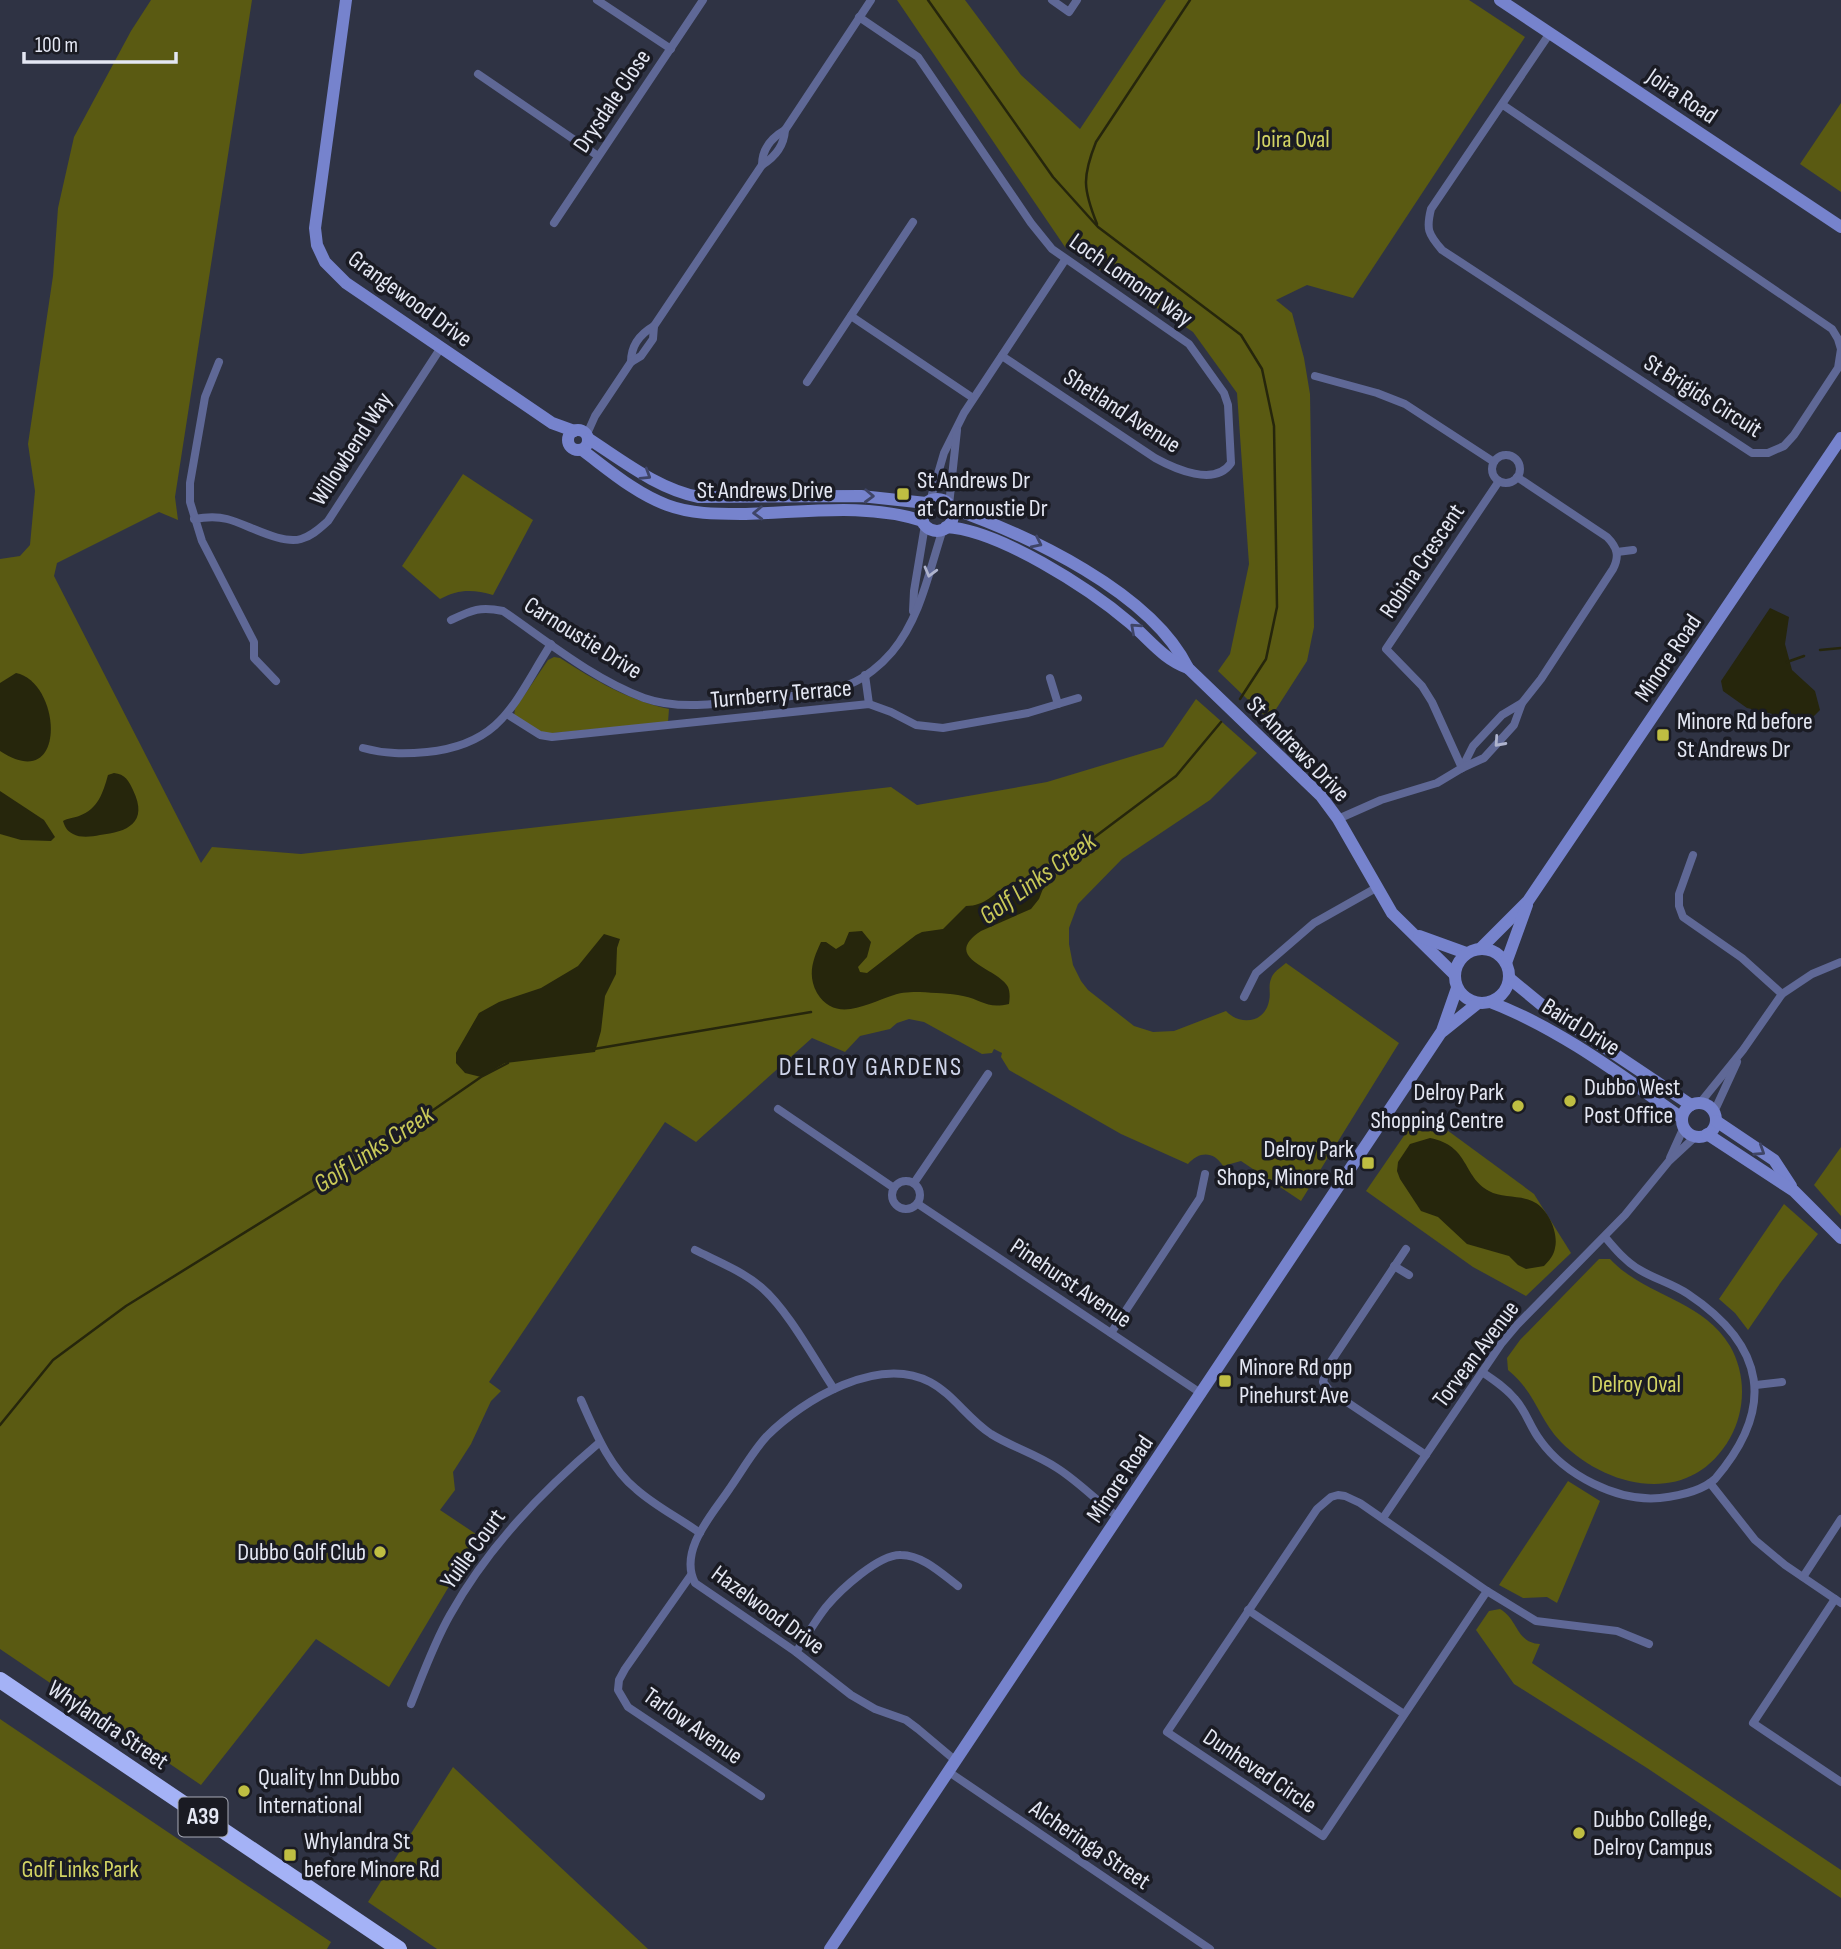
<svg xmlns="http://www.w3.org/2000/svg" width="1841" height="1949" viewBox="0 0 1841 1949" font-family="'Sofia Sans Condensed',sans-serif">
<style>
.green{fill:#5a5a12}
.water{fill:#26260c}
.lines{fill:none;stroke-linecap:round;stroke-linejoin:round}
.stream{stroke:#26260c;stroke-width:2.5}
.street{stroke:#5f6896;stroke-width:8}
.secondary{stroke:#7683cd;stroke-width:12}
.highway{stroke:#a4b2f6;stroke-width:16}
.oneway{stroke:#3f4567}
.oneway2{stroke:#afb4ce}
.poi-dot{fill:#bfbe42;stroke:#1a1b23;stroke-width:2.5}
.labels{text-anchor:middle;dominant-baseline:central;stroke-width:7;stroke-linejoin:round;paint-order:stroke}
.shield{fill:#1a1b23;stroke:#a7aab5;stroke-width:2}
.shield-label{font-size:23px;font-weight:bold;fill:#e4e7f3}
.street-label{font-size:24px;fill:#e4e7f3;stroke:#1a1b23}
.park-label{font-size:24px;fill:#d3d464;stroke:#1a1b23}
.poi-label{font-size:24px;fill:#e4e7f3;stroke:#1a1b23;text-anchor:start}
.water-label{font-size:26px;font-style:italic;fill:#c9c958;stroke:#1a1b23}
.neighbourhood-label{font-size:26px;letter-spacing:2px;fill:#cfd5eb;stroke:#1a1b23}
</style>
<rect width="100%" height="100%" fill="#2f3344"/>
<g class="green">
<path d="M151,0H252L175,497L178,520L159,512L57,563L54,576L201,863L212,847L301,854L891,787L917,805L1047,782L1163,747L1196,699L1257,753L1210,800L1122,859L1078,904L1069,928V944L1073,965L1081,981L1088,990L1134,1026L1153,1032L1174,1031L1226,1011C1240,1026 1265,1023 1269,1001C1271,994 1268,986 1271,979C1273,972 1280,968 1286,963L1399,1043L1301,1201L1241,1161L1223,1166C1214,1151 1199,1151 1188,1164L1121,1134L1009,1070L1001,1057L1002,1053L994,1049L992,1053L982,1054L924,1022L909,1019L897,1023L890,1029L860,1036L845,1052L812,1038L696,1142L665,1122L489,1382L501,1391L491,1401L471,1444L453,1472L455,1490L440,1510L479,1536L389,1687L316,1639L201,1785L0,1649V559L20,556L30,545L35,491L28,444L53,276L58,208L74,137L131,31Z"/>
<polygon points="897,0 965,0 1021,75 1080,129 1166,0 1469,0 1525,37 1353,298 1307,285 1276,300 1292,313 1304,358 1310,394 1314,627 1307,661 1269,720 1218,671 1230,654 1249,564 1237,393 1193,332 1065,247"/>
<polygon points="1841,103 1841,192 1800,164"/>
<path d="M463,474L533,520L493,595C473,589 458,589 440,599L402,566Z"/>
<path d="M554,657L560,658C596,681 628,700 669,709L668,722L543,734L514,716L515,709L548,660Z"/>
<polygon points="1421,1111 1534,1194 1571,1253 1526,1296 1473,1267 1366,1191"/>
<polygon points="1841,1147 1841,1216 1814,1185"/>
<polygon points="1784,1204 1818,1234 1781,1282 1748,1330 1735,1313 1719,1299"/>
<path d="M1599,1259H1610C1644,1296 1702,1299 1730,1346C1746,1374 1746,1409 1730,1438C1691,1507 1609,1490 1561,1442C1538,1418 1536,1393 1508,1370L1507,1358L1520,1340Z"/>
<polygon points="1568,1481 1600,1501 1557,1603 1547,1597 1523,1598 1499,1585"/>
<path d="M1500,1609C1518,1619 1516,1643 1540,1644L1532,1663L1841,1870V1898L1647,1768L1514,1684L1476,1630L1489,1611Z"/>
<polygon points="0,1719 331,1942 327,1949 0,1949"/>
<polygon points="453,1767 648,1949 437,1949 368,1902"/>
</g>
<g class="water">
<polygon points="1770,608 1789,617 1785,644 1792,670 1815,691 1820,710 1813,717 1781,716 1747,708 1723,691 1721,681"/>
<path d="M16,673C62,682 68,796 0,751V683Z"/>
<path d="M114,773C125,774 129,781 133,790C149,823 127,832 100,835C91,837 80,838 73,834C67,831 65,827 63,821C68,818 73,818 79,816C98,809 103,793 108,775Z"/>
<polygon points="0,791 44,820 55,837 51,841 21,840 0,834"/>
<path d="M1057,865L1046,881L1039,899L1031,909L981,931C939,959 999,968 1008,987C1010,992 1010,998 1009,1004C986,1009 983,1000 963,996C950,993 934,993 920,992C911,992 902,992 894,995C868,1003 836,1024 817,993C807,975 813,959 821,942H826L836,949L844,944L849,932L862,931L871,942L867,957L858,967L860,972L867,973L916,935L922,932L943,929L966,906C986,906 993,893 1010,884C1025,877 1041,875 1057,865Z"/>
<polygon points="604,934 620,939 617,948 616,974 605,996 601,1031 595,1052 505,1063 481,1077 465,1073 456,1063 456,1053 479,1013 499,1002 541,988 578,966"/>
<path d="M1430,1138C1470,1146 1462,1176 1489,1191C1501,1198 1519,1195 1532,1201C1547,1207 1559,1232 1555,1248C1554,1255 1549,1261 1544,1266L1526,1269L1518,1265L1509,1256L1467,1244L1438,1217L1421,1211L1400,1179L1397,1171L1398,1162L1410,1144Z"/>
</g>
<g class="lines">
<g class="stream">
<polyline points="928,0 1053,177 1098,227 1241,335 1262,369 1274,426 1277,607 1266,659 1240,699"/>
<path d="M1097,224C1083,189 1082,177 1096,142L1190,0"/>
<polyline points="1820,650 1841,648"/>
<polyline points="1787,662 1804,656"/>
<polyline points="1056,866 1176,776 1221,722"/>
<polyline points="594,1049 811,1012"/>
<polyline points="0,1425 53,1360 126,1306 352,1166 481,1077 508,1063"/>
</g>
<g class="street">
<polyline points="597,0 671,49"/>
<polyline points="1052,0 1069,12 1077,0"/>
<path d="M859,17L918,57L1031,223L1052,249L1189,344L1224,393L1228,405L1231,463C1215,487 1175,469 1155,458L1002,356"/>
<polyline points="478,74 598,156"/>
<path d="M1503,105L1832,329L1838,339L1841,349L1838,368L1794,435L1784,446L1768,453H1752L1442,250C1428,234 1426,229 1431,209L1550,33"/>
<path d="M762,165C762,149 771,138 785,130L871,0"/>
<polyline points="554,223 703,0"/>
<polyline points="851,316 973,398"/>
<polyline points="219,362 205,397 190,483 190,502 202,541 254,642 254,658 276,681"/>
<path d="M631,362C631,345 640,334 654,326L762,165C775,157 784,146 785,130"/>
<polyline points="1315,376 1377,393 1405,404 1494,462"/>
<polyline points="807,382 913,222"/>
<polyline points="587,434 595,416 631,362 641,356 653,339 654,326"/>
<circle cx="1506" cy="469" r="14"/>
<polyline points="930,501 944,453 964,413 1065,260"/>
<polyline points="949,505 957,430"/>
<path d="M194,519C205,517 216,516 227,519C247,524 281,545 301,539C312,536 320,528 328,521L440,349"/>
<polyline points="1617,552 1633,550"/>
<polyline points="913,611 914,591 925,525"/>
<path d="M451,620C472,610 480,606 503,611C548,642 593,679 644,698C681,711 722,703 760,699C790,696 821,695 850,684C865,678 881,665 892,652C921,617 929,571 943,529"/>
<polyline points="865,675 869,704"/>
<polyline points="1050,678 1058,704"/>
<polyline points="507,714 540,735 552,737 869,704 891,712 916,725 943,728 1028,713 1078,698"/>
<path d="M363,748C385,754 404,754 427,752C503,744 514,702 551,644"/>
<path d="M1462,768L1473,746L1502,715L1522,703L1541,679L1613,569C1620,556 1617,547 1607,537L1517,477"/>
<polyline points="1462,768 1432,702 1422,686 1386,649 1499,481"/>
<polyline points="1338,819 1381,800 1437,783 1462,768 1484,758 1514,725 1522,703"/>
<polyline points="1693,855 1679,894 1679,906 1683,917 1742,958 1782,994"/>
<polyline points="1244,997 1256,973 1314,923 1376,888"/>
<polyline points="1700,1103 1743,1050 1782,994 1812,974 1841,962"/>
<polyline points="778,1109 894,1188"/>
<polyline points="1714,1112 1737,1062"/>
<polyline points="1670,1158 1684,1127"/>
<circle cx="906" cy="1195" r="14"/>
<polyline points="914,1183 988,1074"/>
<polyline points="918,1204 1202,1394"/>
<polyline points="1406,1249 1326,1369 1323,1382 1329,1390 1426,1455"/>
<path d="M695,1250C717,1261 742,1271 761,1287C788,1310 814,1359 834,1389"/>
<polyline points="1394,1266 1409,1275"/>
<polyline points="1111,1333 1200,1198 1205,1174"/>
<path d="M1482,1372C1494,1380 1506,1388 1515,1399C1526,1411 1530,1427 1540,1440C1565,1475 1617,1502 1660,1498C1678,1496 1702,1491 1715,1479C1776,1408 1766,1346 1688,1294C1673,1284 1655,1279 1640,1270C1626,1262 1615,1249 1605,1237"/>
<polyline points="1756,1385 1782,1382"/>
<path d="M581,1400C595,1431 609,1467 636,1489C655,1506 679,1518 700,1533"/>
<polyline points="1710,1483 1755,1540 1785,1565 1841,1603"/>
<polygon points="1338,1495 1345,1496 1360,1503 1487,1591 1323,1836 1167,1732 1317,1509 1331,1497"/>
<polyline points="1383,1518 1501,1344 1517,1325 1625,1215 1669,1161 1696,1136"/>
<polyline points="691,1575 625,1669 619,1680 618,1690 628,1707 761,1796"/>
<polyline points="1803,1577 1841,1519"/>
<polyline points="1487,1591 1536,1621 1617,1631 1649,1644"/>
<polyline points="1835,1599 1753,1723 1841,1782"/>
<polyline points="1248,1610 1404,1714"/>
<path d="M796,1652C806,1637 815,1621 826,1607C840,1590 879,1554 901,1555C922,1555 941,1573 958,1586"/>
<path d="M411,1704C423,1674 434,1643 450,1615C488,1547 541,1492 600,1442"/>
<path d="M956,1761L918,1729L906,1720L875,1709L851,1695L796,1652L695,1583C678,1550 713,1514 730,1488C742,1471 753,1451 767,1436C804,1399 878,1355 930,1382C953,1394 968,1419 991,1434C1012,1447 1036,1454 1057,1468C1079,1482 1098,1502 1119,1518"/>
<polyline points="949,1772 1210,1949"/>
</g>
<g class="secondary">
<polyline points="346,0 315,228 317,245 325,262 346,283 552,423 574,431"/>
<polyline points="1500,0 1841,227"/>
<circle cx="578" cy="440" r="10"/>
<path d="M589,439C623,461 658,489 699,497L861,496L926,503"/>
<path d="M582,450C609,470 635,493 667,505C691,514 716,514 741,514C801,513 865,502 923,521"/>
<circle cx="937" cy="515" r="16"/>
<path d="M951,508C1028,535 1151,592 1188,668L1321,796L1338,819L1392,913L1454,974"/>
<path d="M946,527C999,530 1089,588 1130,623C1150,640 1163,659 1188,668"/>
<polyline points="1419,936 1466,953"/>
<circle cx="1482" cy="976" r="27"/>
<polyline points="1480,949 1528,901 1841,438"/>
<polyline points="1506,963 1527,905"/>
<polyline points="1509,978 1543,1006 1691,1105"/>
<path d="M1490,1002C1559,1028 1622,1076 1682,1118"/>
<polyline points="1443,1031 1478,1003"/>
<circle cx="1699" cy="1120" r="17"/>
<polyline points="1716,1121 1774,1160 1791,1186"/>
<polyline points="1707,1134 1794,1191 1841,1238"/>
<polyline points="830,1949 1442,1031 1457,988"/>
</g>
<polyline class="highway" points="0,1680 399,1949"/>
</g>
<defs><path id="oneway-chevron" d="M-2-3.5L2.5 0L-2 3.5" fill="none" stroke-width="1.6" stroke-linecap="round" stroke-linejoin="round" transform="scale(1.75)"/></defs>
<g class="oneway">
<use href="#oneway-chevron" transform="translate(646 475) rotate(32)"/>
<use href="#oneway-chevron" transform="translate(869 496) rotate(2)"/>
<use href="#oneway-chevron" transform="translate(758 513) rotate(178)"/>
<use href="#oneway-chevron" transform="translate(1037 543) rotate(26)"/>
<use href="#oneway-chevron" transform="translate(1135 628) rotate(-138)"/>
<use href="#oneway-chevron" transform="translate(1760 1151) rotate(33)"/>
</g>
<g class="oneway2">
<use href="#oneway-chevron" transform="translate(930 572) rotate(105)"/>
<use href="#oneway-chevron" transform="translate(1499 742) rotate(132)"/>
</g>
<g class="poi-dot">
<rect x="896" y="487" width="14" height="14" rx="3.5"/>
<rect x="1656" y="728" width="14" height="14" rx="3.5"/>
<circle cx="1570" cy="1101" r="7"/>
<circle cx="1518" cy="1106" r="7"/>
<rect x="1361" y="1156" width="14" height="14" rx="3.5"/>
<rect x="1218" y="1374" width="14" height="14" rx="3.5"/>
<circle cx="380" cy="1552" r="7"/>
<circle cx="244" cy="1791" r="7"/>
<circle cx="1579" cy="1833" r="7"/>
<rect x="283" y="1848" width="14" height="14" rx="3.5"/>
</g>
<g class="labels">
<rect class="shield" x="178.5" y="1797.5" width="49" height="39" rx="5"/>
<g class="shield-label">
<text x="203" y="1817">A39</text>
</g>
<g class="street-label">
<text transform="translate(1682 96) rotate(34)">Joira Road</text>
<text transform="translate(612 101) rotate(-56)">Drysdale Close</text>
<text transform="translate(1131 280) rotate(35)">Loch Lomond Way</text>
<text transform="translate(410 299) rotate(36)">Grangewood Drive</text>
<text transform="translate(1703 396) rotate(32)">St Brigids Circuit</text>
<text transform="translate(1122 411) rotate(33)">Shetland Avenue</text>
<text transform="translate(351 449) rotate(-57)">Willowbend Way</text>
<text x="765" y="490">St Andrews Drive</text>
<text transform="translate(1422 561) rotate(-56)">Robina Crescent</text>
<text transform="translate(583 638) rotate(32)">Carnoustie Drive</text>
<text transform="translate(1668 658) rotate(-56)">Minore Road</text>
<text transform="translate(781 694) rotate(-5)">Turnberry Terrace</text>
<text transform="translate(1298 749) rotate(46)">St Andrews Drive</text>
<text transform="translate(1581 1027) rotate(32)">Baird Drive</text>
<text transform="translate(1071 1283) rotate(34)">Pinehurst Avenue</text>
<text transform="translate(1476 1354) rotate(-53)">Torvean Avenue</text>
<text transform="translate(1120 1479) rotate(-56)">Minore Road</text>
<text transform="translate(473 1549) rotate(-54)">Yuille Court</text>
<text transform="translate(768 1610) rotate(36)">Hazelwood Drive</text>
<text transform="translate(108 1725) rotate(34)">Whylandra Street</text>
<text transform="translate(693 1726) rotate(35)">Tarlow Avenue</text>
<text transform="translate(1260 1771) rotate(34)">Dunheved Circle</text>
<text transform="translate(1090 1845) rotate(34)">Alcheringa Street</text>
</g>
<g class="park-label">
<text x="1293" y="139">Joira Oval</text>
<text x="1636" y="1384">Delroy Oval</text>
<text x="80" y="1869">Golf Links Park</text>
</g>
<g class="poi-label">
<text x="917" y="480">St Andrews Dr<tspan x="917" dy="28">at Carnoustie Dr</tspan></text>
<text x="1677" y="721">Minore Rd before<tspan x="1677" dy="28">St Andrews Dr</tspan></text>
<text x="1584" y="1087">Dubbo West<tspan x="1584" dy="28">Post Office</tspan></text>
<text x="1504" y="1092" text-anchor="end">Delroy Park<tspan x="1504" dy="28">Shopping Centre</tspan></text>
<text x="1354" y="1149" text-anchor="end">Delroy Park<tspan x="1354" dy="28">Shops, Minore Rd</tspan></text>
<text x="1239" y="1367">Minore Rd opp<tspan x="1239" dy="28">Pinehurst Ave</tspan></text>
<text x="366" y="1552" text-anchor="end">Dubbo Golf Club</text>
<text x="258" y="1777">Quality Inn Dubbo<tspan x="258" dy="28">International</tspan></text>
<text x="1593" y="1819">Dubbo College,<tspan x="1593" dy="28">Delroy Campus</tspan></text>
<text x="304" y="1841">Whylandra St<tspan x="304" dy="28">before Minore Rd</tspan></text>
</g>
<g class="water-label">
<text transform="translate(1038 879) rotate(-36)">Golf Links Creek</text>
<text transform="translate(374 1150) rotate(-33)">Golf Links Creek</text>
</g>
<g class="neighbourhood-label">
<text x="871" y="1067">DELROY GARDENS</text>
</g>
</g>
<path d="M24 52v10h152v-10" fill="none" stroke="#e4e7f3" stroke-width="3.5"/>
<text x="35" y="52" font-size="21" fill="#e4e7f3" stroke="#1a1b23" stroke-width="5" paint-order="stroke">100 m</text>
</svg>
